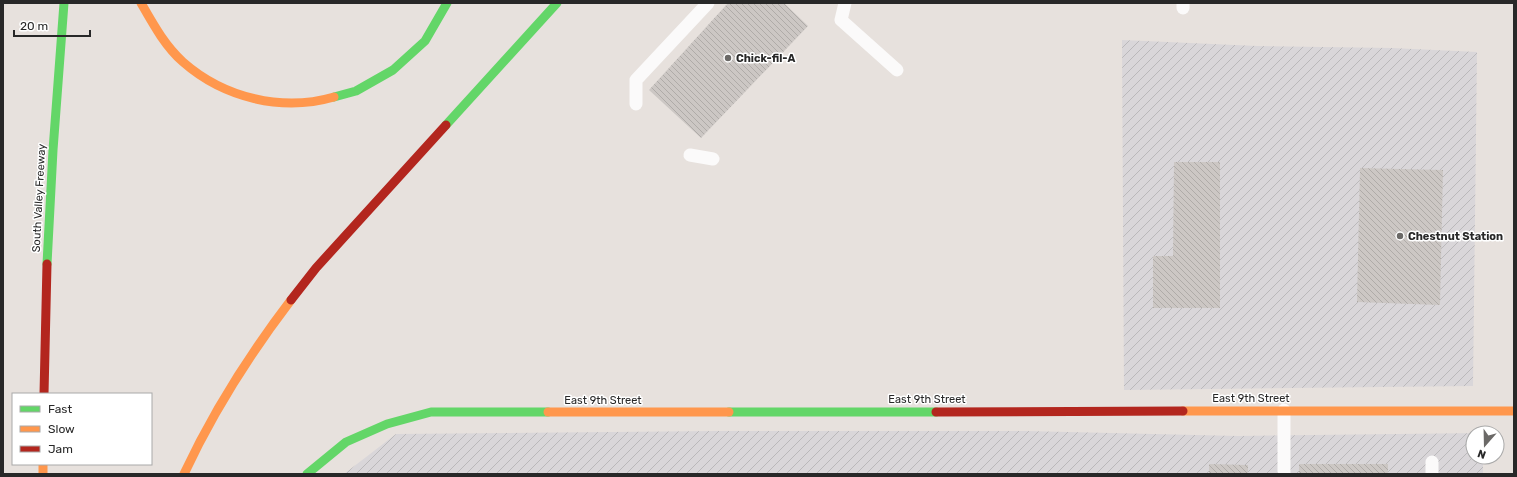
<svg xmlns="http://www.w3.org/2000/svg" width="1517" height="477" viewBox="0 0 1517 477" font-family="Rubik,sans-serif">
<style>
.industrial{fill:url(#industrial-furrows)}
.building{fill:url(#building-back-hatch)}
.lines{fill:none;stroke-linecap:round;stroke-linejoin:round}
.lane{stroke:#fbfafa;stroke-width:13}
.fast{stroke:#63d668;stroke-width:9}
.slow{stroke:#ff974d;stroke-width:9}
.jam{stroke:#b3261e;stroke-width:9}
.poi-dot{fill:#6b6967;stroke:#fff;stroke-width:1.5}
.labels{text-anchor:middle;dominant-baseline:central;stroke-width:3;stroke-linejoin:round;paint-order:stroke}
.poi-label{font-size:11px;font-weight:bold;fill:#282828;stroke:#fff;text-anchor:start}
.street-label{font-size:11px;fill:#282828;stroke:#fff}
</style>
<defs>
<pattern id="industrial-furrows" width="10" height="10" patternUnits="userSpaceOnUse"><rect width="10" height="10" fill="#d9d6d9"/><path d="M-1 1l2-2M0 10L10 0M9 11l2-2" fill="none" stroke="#bab8ba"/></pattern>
<pattern id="building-back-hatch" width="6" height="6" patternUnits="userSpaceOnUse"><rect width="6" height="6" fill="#ccc7c4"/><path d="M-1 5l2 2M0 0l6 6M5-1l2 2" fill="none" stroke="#afaba8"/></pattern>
</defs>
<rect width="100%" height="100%" fill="#e7e1dd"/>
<g class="industrial">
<polygon points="1122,40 1257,46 1392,48 1477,52 1473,386 1124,390"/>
<polygon points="717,431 1025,431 1238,436 1483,433 1473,433 1473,457 1483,457 1483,474 344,474 396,434"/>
</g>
<g class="building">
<polygon points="728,3 784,3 808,26 701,138 649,90"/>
<polygon points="1174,162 1220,162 1220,308 1153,308 1153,256 1173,256"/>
<polygon points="1360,168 1443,170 1440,305 1357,302"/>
<polygon points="1209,464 1248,465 1248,474 1209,474"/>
<rect x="1299" y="464" width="89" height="10"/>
</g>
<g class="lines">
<g class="lane">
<polyline points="845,3 841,20 897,70"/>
<polyline points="1183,8 1183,3"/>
<polyline points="636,104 636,80 708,3"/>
<polyline points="690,155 713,159"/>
<polyline points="1284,474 1284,410"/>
<polyline points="1432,474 1432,462"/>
</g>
<g class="fast">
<polyline points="334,97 356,91 393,70 425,41 447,3"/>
<polyline points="446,125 557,3"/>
<polyline points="47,264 53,150 64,3"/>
<polyline points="729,412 936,412"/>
<polyline points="307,474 346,442 387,424 431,412 548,412"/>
</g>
<g class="slow">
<path d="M141,3C153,24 165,46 183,62C224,98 282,112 334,97"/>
<polyline points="1183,411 1514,411"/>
<polyline points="548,412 729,412"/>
<polyline points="43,464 43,474"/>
<path d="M184,474C213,412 249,355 291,300"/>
</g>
<g class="jam">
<polyline points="291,300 316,268 446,125"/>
<polyline points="44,394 47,264"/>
<polyline points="936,412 1183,411"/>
</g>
</g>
<g class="poi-dot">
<circle cx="728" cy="58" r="4"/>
<circle cx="1400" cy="236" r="4"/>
</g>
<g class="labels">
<g class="poi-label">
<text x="736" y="58">Chick-fil-A</text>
<text x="1408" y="236">Chestnut Station</text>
</g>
<g class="street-label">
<text transform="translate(39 198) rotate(-87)">South Valley Freeway</text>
<text x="1251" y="398">East 9th Street</text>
<text x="927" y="399">East 9th Street</text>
<text x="603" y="400">East 9th Street</text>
</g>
</g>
<rect width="1517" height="477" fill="none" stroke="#282828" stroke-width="8"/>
<rect x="12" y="393" width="140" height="72" fill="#ffffff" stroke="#a9a9a9"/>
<rect x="20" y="406" width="20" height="6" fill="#63d668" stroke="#a9a9a9"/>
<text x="48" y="413" font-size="12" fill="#282828">Fast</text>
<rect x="20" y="426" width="20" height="6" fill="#ff974d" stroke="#a9a9a9"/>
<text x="48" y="433" font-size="12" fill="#282828">Slow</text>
<rect x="20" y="446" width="20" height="6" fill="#b3261e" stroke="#a9a9a9"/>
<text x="48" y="453" font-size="12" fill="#282828">Jam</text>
<g transform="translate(1485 445) rotate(200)"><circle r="19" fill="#ffffff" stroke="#a9a9a9"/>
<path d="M0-3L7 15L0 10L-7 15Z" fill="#6b6967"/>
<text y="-6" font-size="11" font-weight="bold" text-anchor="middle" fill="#282828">N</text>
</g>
<path d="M14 30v6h76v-6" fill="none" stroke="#282828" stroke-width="2"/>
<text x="20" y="30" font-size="12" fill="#282828" stroke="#ffffff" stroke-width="3" paint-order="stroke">20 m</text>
</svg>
